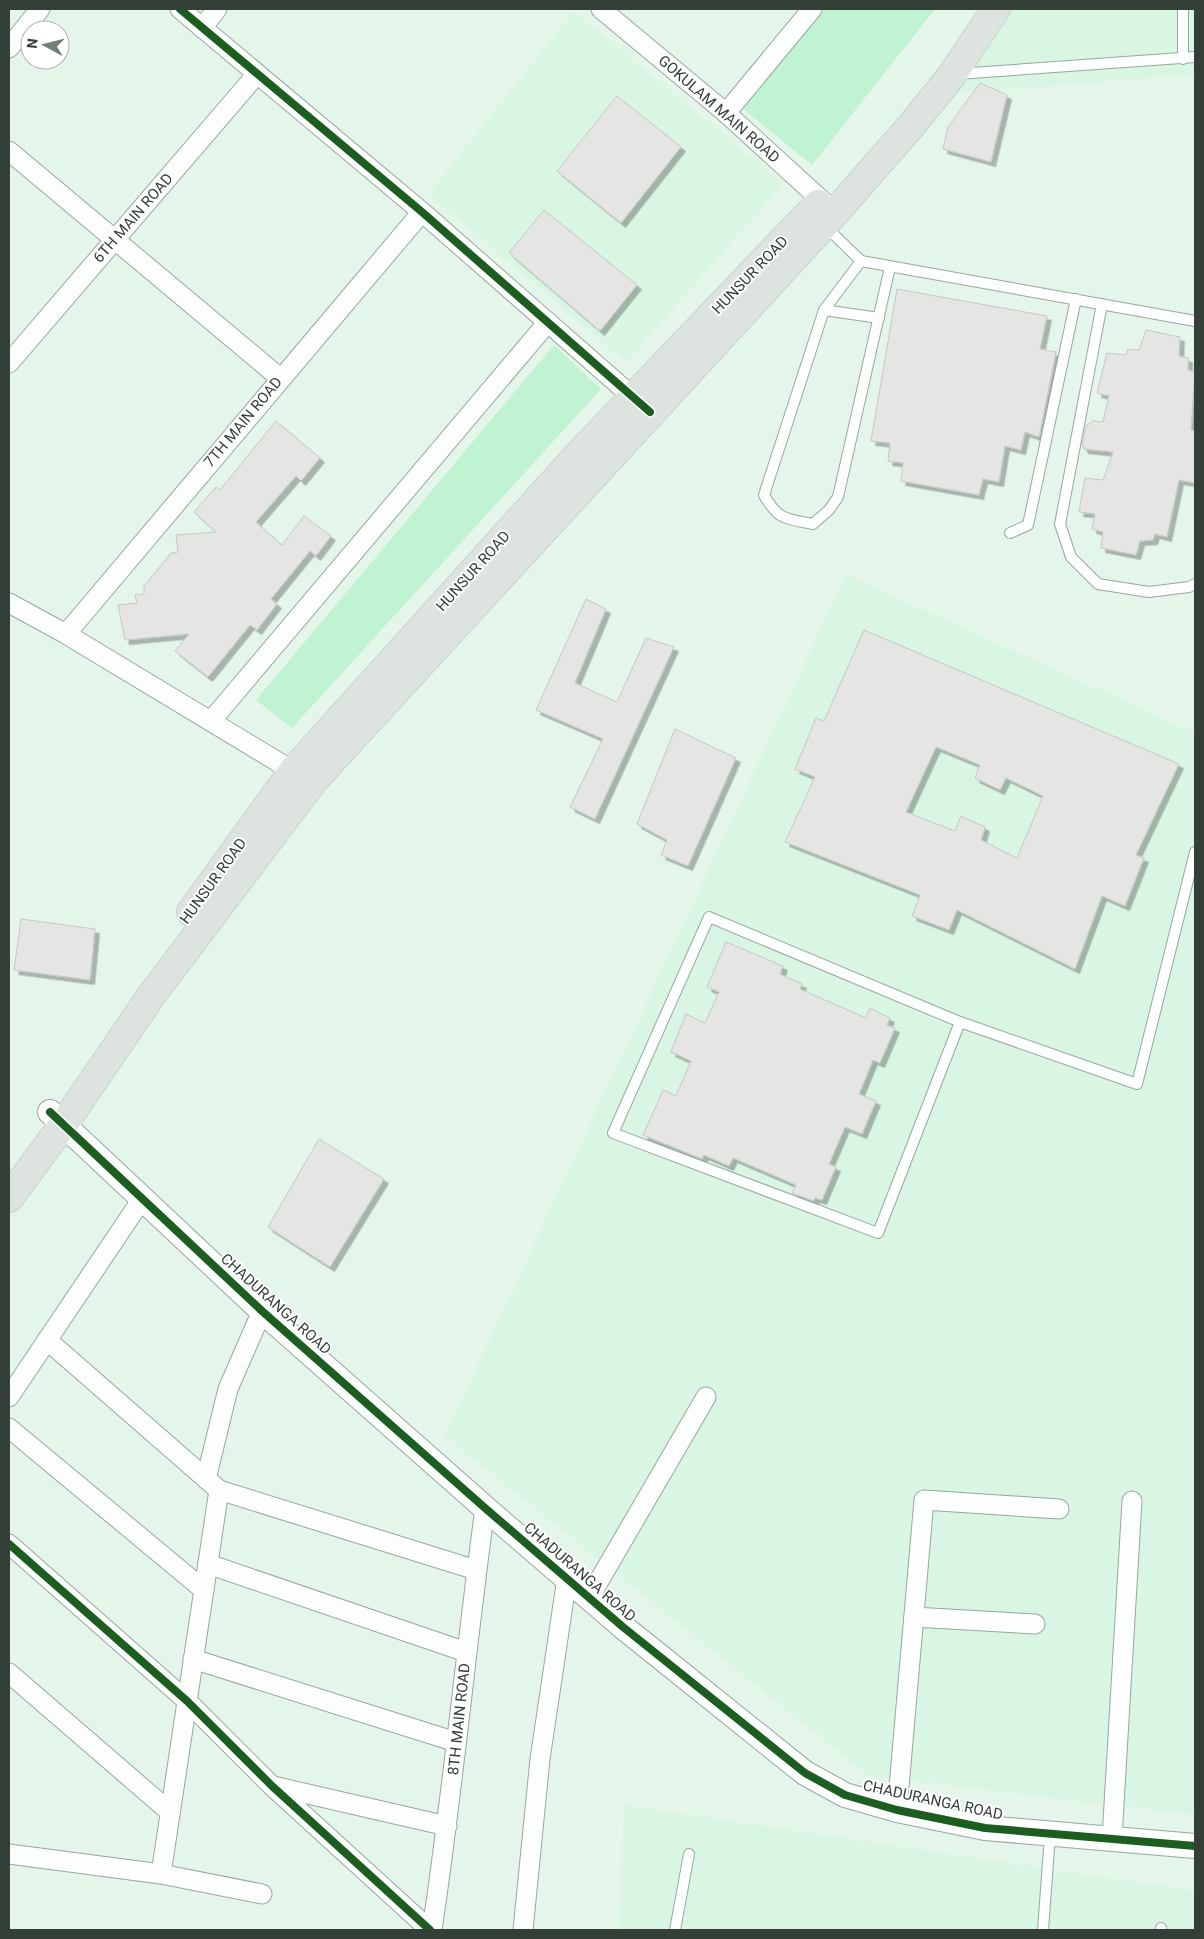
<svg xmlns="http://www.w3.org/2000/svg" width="1204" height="1939" viewBox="0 0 1204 1939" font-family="Roboto,sans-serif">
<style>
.built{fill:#d9f5e3}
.green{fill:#bff3d2}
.building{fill:#e5e6e3;stroke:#c6c7c5;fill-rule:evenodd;filter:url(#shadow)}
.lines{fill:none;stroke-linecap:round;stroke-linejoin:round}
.service-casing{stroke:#9aa79f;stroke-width:12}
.minor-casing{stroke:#9aa79f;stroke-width:21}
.tertiary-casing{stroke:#9aa79f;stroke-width:26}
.primary-casing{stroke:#c9d1cc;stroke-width:30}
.service{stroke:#fbfefc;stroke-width:10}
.minor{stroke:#fbfefc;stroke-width:19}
.tertiary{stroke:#fbfefc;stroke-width:24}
.primary{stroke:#dde4e0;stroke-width:28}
.cycleway-casing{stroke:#fff;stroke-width:11}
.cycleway{stroke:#1b5e20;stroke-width:8}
.labels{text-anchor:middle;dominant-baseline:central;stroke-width:4;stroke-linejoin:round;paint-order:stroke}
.street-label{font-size:15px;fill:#343f38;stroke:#fff}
</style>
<defs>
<filter id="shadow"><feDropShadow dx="4.5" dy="4.5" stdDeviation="0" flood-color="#0004"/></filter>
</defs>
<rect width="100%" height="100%" fill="#e4f5ea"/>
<g class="built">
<polygon points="1010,9 1195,9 1195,74 952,94"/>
<polygon points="574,11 783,184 626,362 429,194"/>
<polygon points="846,575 1195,733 1195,1815 869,1776 445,1436"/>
<polygon points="624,1805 1195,1891 1195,1930 619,1930"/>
</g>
<g class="green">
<polygon points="824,9 935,9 812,165 742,108"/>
<polygon points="554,345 601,389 292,728 256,700"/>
</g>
<g class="building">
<polygon points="980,83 1007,95 991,162 943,149 948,127"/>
<polygon points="617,96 681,147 621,223 557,171"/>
<polygon points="544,210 637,285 600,331 509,253"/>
<polygon points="897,289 1047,316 1040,349 1056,352 1039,437 1025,432 1021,450 1005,446 999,482 983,479 979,495 901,481 903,463 888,461 890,443 871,441"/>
<polygon points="1146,330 1180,337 1179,356 1188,358 1188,370 1195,372 1191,430 1195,431 1195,483 1179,480 1167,537 1155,534 1153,540 1140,541 1136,555 1101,548 1103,532 1092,529 1095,514 1079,512 1085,478 1103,480 1113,452 1084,449 1082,445 1086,426 1093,421 1103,422 1109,396 1097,393 1107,353 1126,355 1128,349 1139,350"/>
<polygon points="276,421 320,458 301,481 296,476 256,522 282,545 304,516 331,536 316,556 310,551 271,599 277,604 257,630 250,625 208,677 175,651 189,634 125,640 118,605 137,603 135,595 144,594 144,586 171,553 178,552 176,535 216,532 194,512 216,487 220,490"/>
<polygon points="586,599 606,609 575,683 617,702 646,638 674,647 595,819 570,807 603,739 536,710"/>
<path d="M864,630L1179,764L1136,855L1144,858L1125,906L1102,896L1075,969L957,910L949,930L912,916L920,895L785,842L815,777L795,769L816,718L824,721ZM936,747L980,765L975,778L1000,790L1006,778L1043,796L1017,858L981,840L985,827L961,816L955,831L906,812Z"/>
<polygon points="675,729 736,758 688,866 661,855 667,840 637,824"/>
<polygon points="21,919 95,929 90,980 14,970"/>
<polygon points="726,942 783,966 780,974 802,984 800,989 866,1018 870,1008 890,1018 887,1025 895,1028 880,1063 873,1060 859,1094 876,1101 862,1134 845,1127 829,1164 836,1167 822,1200 815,1198 814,1201 792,1193 796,1185 733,1158 729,1166 704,1155 702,1159 643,1135 663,1090 676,1096 691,1061 671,1052 686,1014 705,1023 719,992 707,987"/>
<polygon points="319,1139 384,1179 330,1267 268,1227"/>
</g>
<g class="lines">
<g class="service-casing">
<g id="service">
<polyline points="1183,9 1183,59"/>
<polyline points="957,74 1195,57"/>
<polyline points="824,225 861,261 1195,321"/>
<path d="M861,261L824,310L764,495C778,520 786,519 813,524L829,510L838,497L890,267"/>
<polyline points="1102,304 1060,524 1071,557 1098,584 1149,592 1189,587 1195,584"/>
<polyline points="824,310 879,318"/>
<polyline points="1010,533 1028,525 1076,299"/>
<polyline points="960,1022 878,1233 613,1133 709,917 960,1022 1137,1084 1195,852"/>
<polyline points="675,1930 689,1854"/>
<polyline points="1043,1930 1050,1835"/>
<polyline points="1161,1930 1161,1928"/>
</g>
</g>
<g class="minor-casing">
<g id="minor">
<polyline points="180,9 422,212 642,405"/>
<polyline points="601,9 726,113 830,208"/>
<polyline points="202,28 217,9"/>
<polyline points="9,48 40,9"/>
<polyline points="726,113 812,9"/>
<polyline points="9,151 280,378"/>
<polyline points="9,363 257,74"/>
<polyline points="9,603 66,634 293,771"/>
<polyline points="66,634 422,212"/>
<polyline points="211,721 548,322"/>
<polyline points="47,1340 219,1490 476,1570"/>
<polyline points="9,1397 142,1199"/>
<polyline points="9,1428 204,1590"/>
<polyline points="206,1479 228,1389 262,1311"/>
<polyline points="9,1544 187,1701 272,1786 430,1930"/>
<polyline points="208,1564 466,1652"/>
<polyline points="589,1598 706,1397"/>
<polyline points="914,1617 1035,1624"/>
<polyline points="193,1659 456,1742"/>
<polyline points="9,1673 170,1812"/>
<polyline points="273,1786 447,1826"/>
<polyline points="897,1810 924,1500 1059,1509"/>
<polyline points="1112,1838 1132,1501"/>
<polyline points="9,1854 161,1874 262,1894"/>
<polyline points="161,1874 219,1490"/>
<path d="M432,1930C453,1790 466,1648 485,1508"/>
<polyline points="523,1930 540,1759 567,1578"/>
</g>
</g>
<g class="tertiary-casing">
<polyline id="tertiary" points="50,1112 262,1311 485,1508 623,1627 805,1773 845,1795 897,1810 985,1828 1195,1846"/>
</g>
<g class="primary-casing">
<g id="primary">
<polyline points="191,912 293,771 578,455 818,204"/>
<polyline points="9,1198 63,1125 151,996 314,780 824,225 911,126 952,75 996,9"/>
</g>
</g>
<use href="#service" class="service"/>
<use href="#minor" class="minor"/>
<use href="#tertiary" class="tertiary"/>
<use href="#primary" class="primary"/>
<g class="cycleway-casing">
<g id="cycleway">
<polyline points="180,9 422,212 650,412"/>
<polyline points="50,1112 262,1311 485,1508 623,1627 805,1773 845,1795 897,1810 985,1828 1195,1846"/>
<polyline points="9,1544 187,1701 272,1786 430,1930"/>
</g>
</g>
<use href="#cycleway" class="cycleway"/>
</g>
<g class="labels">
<g class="street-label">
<text transform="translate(719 109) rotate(41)">GOKULAM MAIN ROAD</text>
<text transform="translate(133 218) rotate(-49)">6TH MAIN ROAD</text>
<text transform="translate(750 275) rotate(-46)">HUNSUR ROAD</text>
<text transform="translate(243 422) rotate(-50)">7TH MAIN ROAD</text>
<text transform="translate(473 571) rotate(-48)">HUNSUR ROAD</text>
<text transform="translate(213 881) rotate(-54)">HUNSUR ROAD</text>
<text transform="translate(276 1304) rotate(42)">CHADURANGA ROAD</text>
<text transform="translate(580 1572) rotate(41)">CHADURANGA ROAD</text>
<text transform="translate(459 1719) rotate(-84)">8TH MAIN ROAD</text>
<text transform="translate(933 1800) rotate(12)">CHADURANGA ROAD</text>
</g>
</g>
<rect width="1204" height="1939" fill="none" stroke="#343f38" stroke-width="20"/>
<g transform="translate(45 45) rotate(277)"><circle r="24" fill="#ffffff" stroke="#aeb2af"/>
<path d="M0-4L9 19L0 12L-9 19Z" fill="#727f76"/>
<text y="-8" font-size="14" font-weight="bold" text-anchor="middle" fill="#343f38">N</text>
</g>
</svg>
